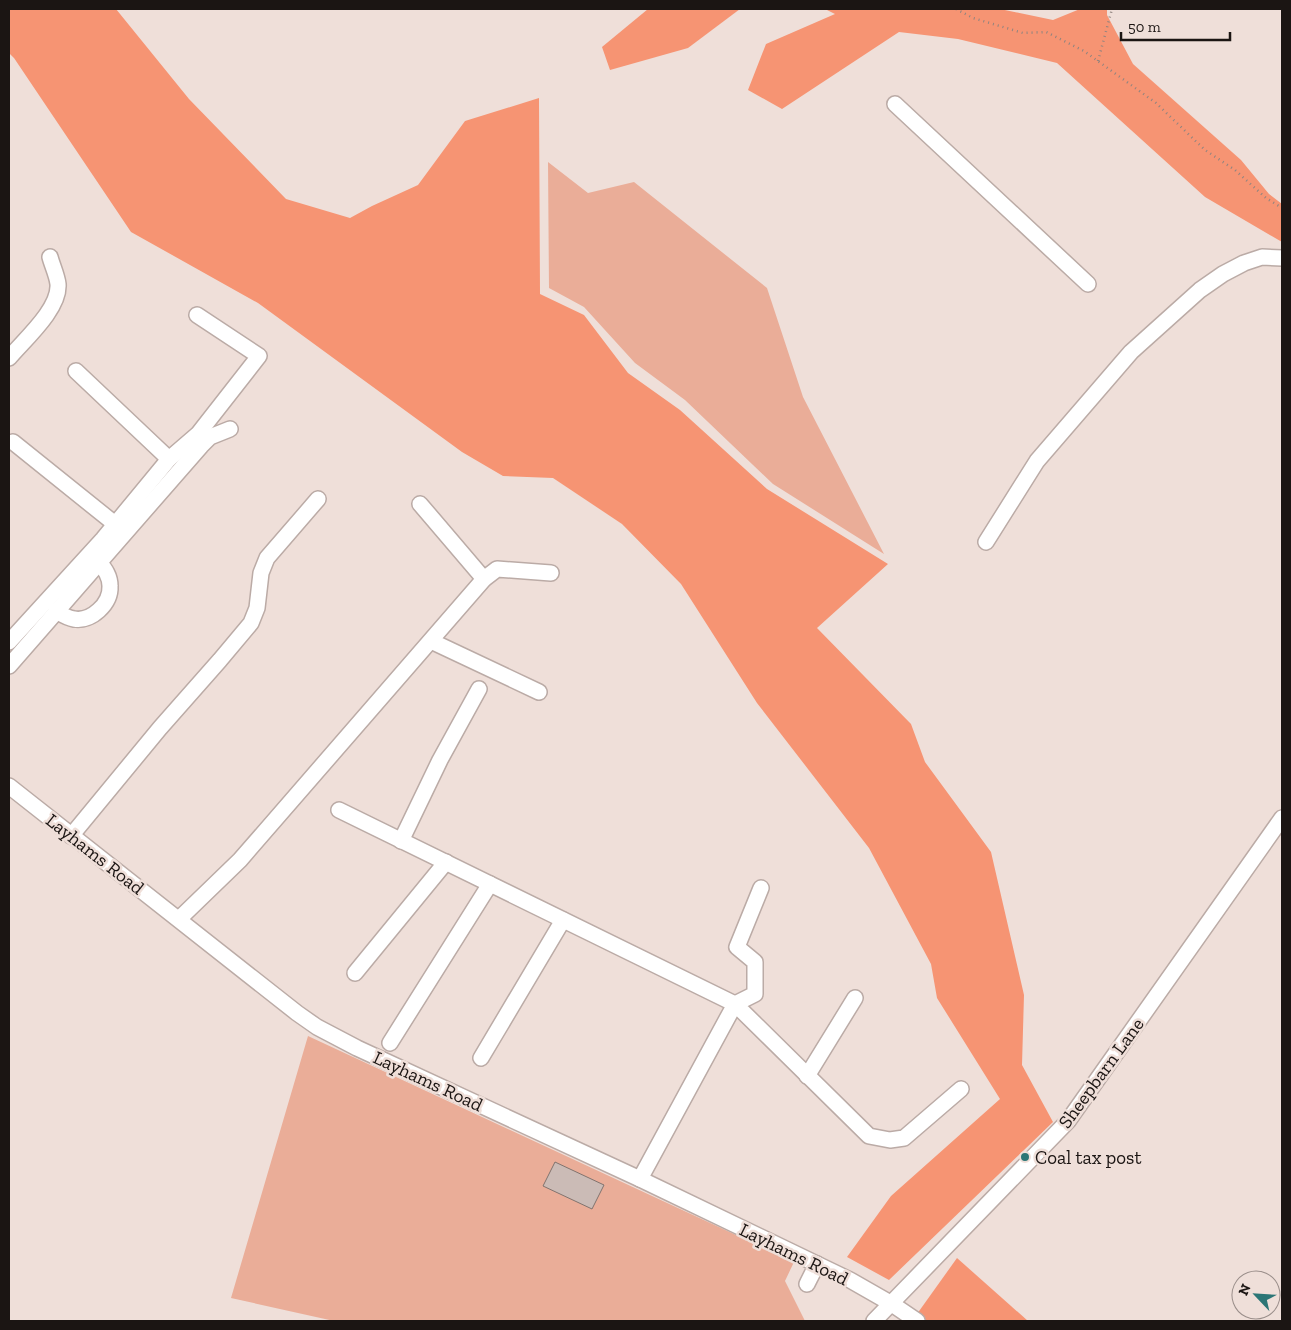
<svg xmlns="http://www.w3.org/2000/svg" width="1291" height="1330" viewBox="0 0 1291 1330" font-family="'Zilla Slab',serif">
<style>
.green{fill:#eaad98}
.forest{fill:#f69473}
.building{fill:#cbbbb6;stroke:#81736e}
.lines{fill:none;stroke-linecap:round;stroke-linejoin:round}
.minor-casing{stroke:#bbaba6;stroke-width:18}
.path{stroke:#8f847f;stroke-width:2.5;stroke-dasharray:1 4;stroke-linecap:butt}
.minor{stroke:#fff;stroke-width:15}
.poi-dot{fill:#2c7676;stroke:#efdfd9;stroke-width:2}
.labels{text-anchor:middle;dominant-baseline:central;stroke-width:5;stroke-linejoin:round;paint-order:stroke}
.street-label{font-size:19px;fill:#1b1513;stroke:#efdfd9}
.poi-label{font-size:19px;fill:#1b1513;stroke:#efdfd9;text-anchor:start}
</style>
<rect width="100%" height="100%" fill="#efdfd9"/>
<g class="green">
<polygon points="548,162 588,193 634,182 767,288 803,397 884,554 773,484 685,400 635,363 584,307 549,288"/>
<polygon points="308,1036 794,1262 785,1281 805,1321 334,1321 231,1298"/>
</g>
<g class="forest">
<polygon points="9,9 116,9 189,99 286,199 350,218 372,206 418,185 465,121 539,98 540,294 584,315 628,373 680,410 767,489 888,564 817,628 911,724 925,762 991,852 1024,995 1022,1065 1053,1122 889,1280 847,1257 891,1196 1000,1099 937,998 931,964 869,848 757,703 681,584 622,524 553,478 503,476 462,452 258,303 131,232 14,58 9,53"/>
<polygon points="648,9 740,9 688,48 610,70 602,47"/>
<polygon points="825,9 1000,9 1053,20 1080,9 1107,9 1107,15 1133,64 1241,160 1269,194 1282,204 1282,242 1205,197 1057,63 958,39 899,32 782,109 748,90 766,44 835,14"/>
<polygon points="957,1258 1028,1321 912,1321"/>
</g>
<polygon class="building" points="555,1162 604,1185 592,1209 543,1186"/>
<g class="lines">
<g class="minor-casing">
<g id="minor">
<polyline points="895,104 1088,284"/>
<path d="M9,358C24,340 60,309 58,284C57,275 52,265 50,257"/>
<polyline points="13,442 115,524"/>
<polyline points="169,459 198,434 259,356 197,315"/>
<polyline points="420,504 484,579"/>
<polyline points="986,542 1037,461 1131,352 1200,290 1223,274 1244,263 1262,257 1282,258"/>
<path d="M56,611C61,614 67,618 74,619C91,622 111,604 110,586C110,576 105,569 99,562"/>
<polyline points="431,641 539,692"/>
<polyline points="9,642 103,539 169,459 76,371"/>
<polyline points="9,666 201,446 210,437 230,429"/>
<polyline points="9,786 297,1013 317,1027 357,1048 640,1179 850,1280 892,1304 917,1321"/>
<polyline points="339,810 735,1004 640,1179"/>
<polyline points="71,836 160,728 220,660 251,623 257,608 261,573 267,558 318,499"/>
<polyline points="401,841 440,760 479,689"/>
<polyline points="761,888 737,947 755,962 755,994 735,1004 869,1136 890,1140 904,1138 961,1089"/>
<polyline points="179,919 240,860 484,579 497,569 551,573"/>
<polyline points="355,973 446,862"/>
<polyline points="390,1043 490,884"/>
<polyline points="481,1058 563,920"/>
<polyline points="807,1076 855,998"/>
<polyline points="807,1284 817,1264"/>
<polyline points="874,1321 1068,1121 1282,818"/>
</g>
</g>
<g class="path">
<polyline points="956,9 973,18 1023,33 1046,32 1084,51 1156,103 1205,150 1235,170 1266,198 1282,208"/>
<polyline points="1098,61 1112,9"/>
</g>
<use href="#minor" class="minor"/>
</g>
<circle class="poi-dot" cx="1025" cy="1157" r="5"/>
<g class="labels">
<g class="street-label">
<text transform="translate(95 854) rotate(38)">Layhams Road</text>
<text transform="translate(1101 1073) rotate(-54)">Sheepbarn Lane</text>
<text transform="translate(428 1081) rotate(25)">Layhams Road</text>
<text transform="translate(794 1254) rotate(26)">Layhams Road</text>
</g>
<g class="poi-label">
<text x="1035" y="1157">Coal tax post</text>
</g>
</g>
<rect width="1291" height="1330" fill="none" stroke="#1b1513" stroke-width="20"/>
<g transform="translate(1256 1295) rotate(295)"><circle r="24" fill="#efdfd9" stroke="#9a8e8a"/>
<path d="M0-4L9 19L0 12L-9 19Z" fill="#2c7676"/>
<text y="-8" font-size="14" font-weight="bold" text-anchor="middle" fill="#1b1513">N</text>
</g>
<path d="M1121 32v8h109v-8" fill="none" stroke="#1b1513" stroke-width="2.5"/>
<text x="1128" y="32" font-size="15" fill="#1b1513" stroke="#efdfd9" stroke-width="4" paint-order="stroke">50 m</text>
</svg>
